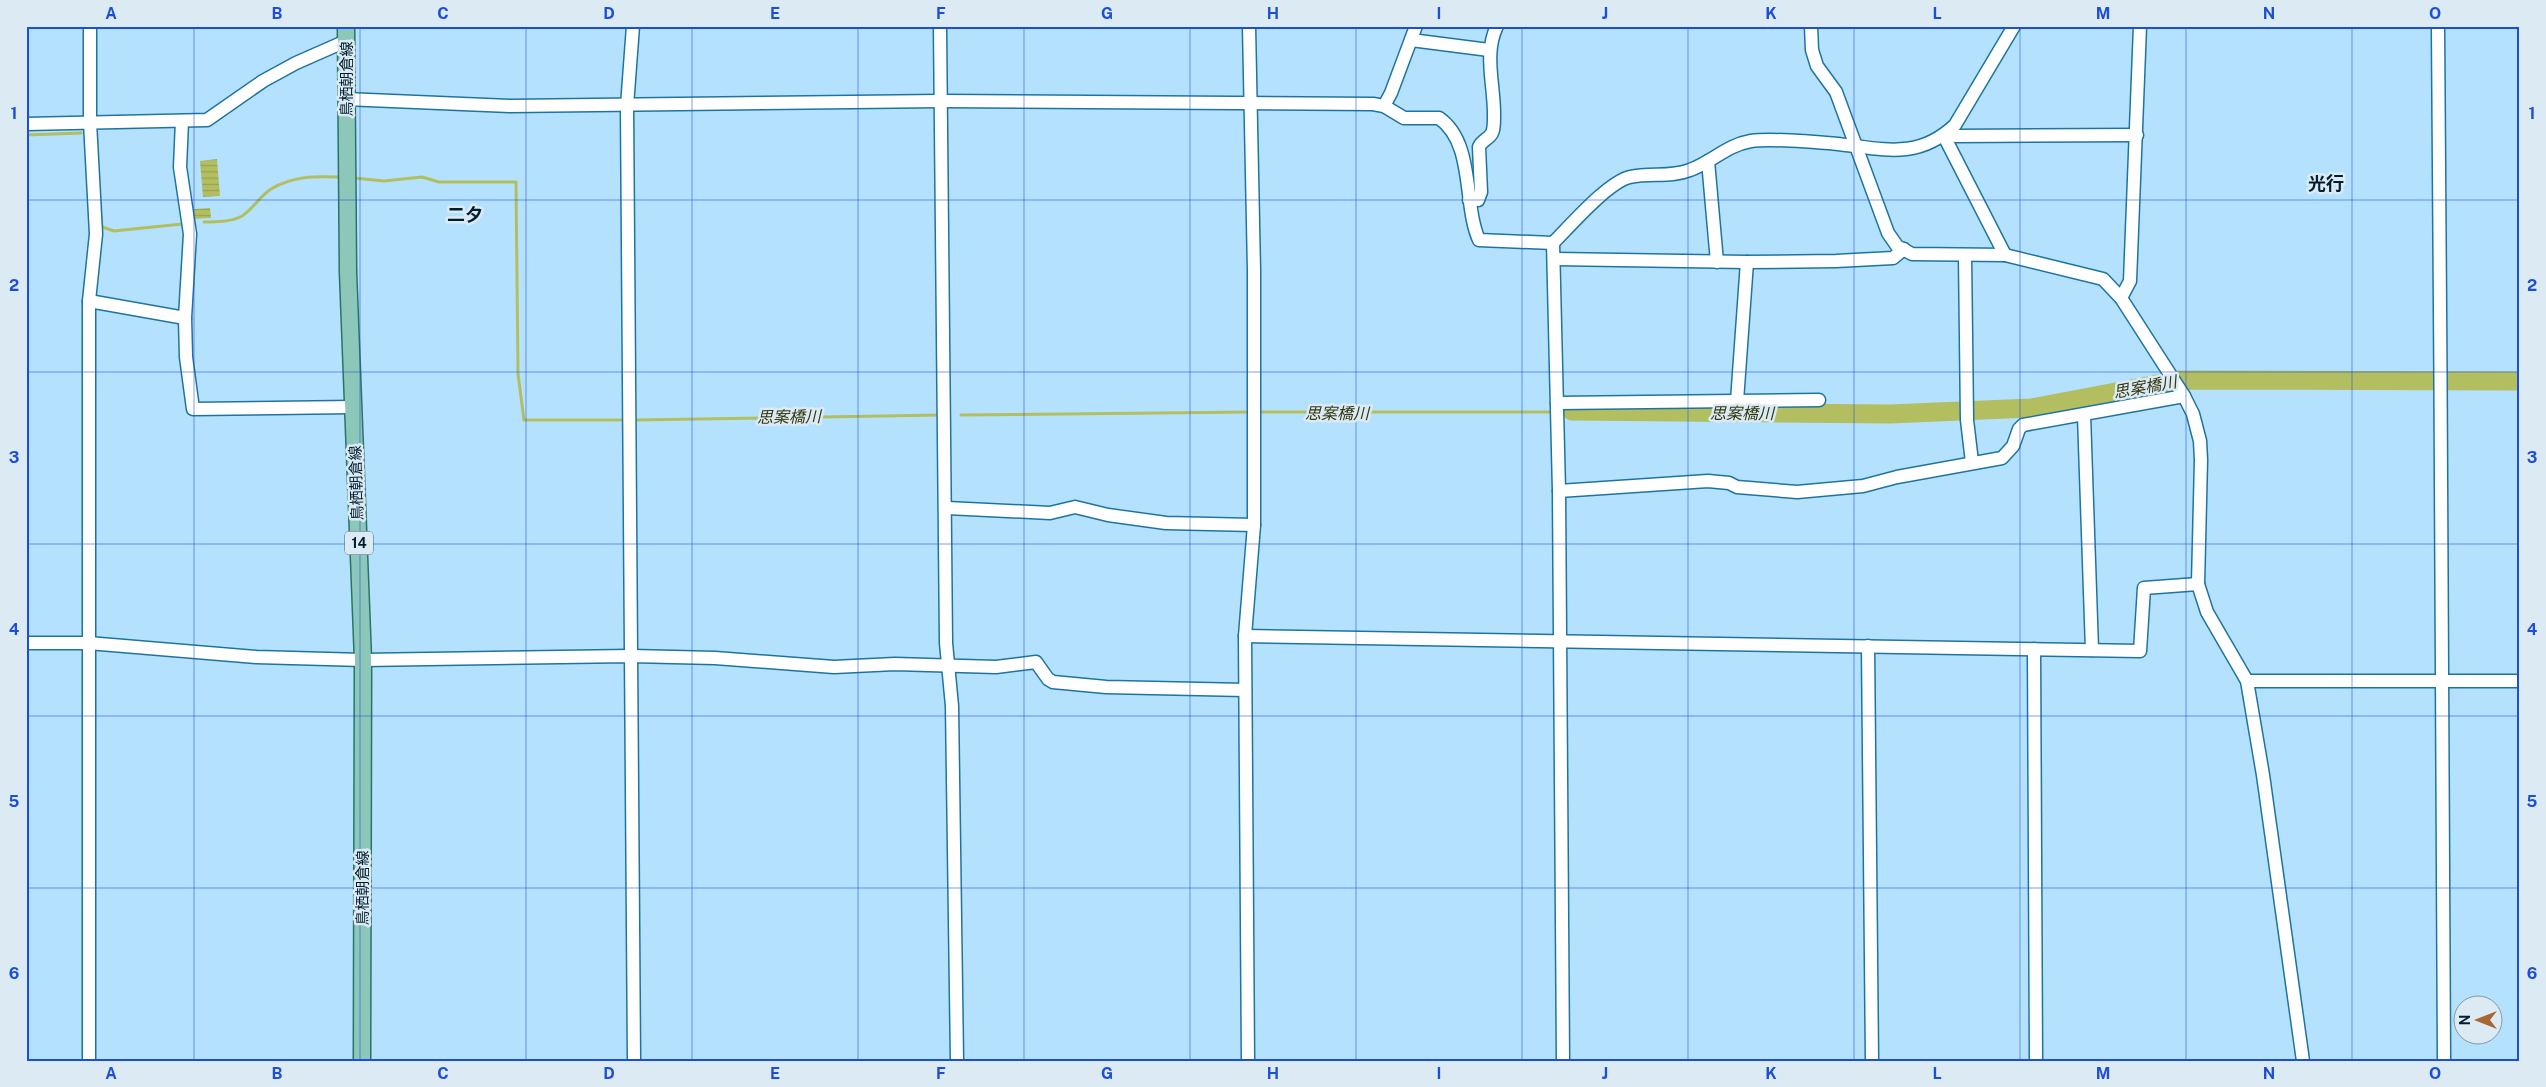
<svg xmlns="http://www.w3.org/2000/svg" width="2546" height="1087" viewBox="0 0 2546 1087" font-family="'Public Sans','Noto Sans JP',sans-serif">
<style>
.water{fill:url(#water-rules)}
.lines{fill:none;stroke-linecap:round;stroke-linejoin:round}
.stream{stroke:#b2be60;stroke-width:3}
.river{stroke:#b2be60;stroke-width:19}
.minor-casing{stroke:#1f749f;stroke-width:15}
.major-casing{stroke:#2a736b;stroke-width:19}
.minor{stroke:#fff;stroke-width:12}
.major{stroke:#8dc7b9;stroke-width:16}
.grid{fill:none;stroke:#1d4ed8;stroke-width:1;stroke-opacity:0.55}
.labels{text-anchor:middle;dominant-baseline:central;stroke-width:5;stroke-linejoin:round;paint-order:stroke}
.shield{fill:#dceaf4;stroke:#425b6a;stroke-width:1}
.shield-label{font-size:14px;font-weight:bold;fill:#001e2f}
.street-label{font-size:15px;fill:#001e2f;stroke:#dceaf4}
.water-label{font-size:16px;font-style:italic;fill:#32370f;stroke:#dceaf4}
.quarter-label{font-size:18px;font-weight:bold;fill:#001e2f;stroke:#dceaf4}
.neatline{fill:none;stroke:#1d4ed8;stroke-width:2}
.grid-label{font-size:16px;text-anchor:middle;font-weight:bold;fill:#1d4ed8}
</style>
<defs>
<pattern id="water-rules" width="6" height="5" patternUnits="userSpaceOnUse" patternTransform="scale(1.25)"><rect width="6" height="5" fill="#b2be60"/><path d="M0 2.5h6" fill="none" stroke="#97a354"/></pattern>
</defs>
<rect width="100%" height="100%" fill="#b4e2fe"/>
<g class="water">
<polygon points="217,159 220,196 203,197 200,161"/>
<polygon points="210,208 211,218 194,219 194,209"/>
</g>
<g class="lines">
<g class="stream">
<polyline points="26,135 81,133"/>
<polyline points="354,178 384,181 422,177 439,182 516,182 518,374 524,420 625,420"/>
<polyline points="101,217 102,227 114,231 182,224"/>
<path d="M204,222C216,222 231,222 242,216C253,209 260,196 271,189C293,176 315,176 339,177"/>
<polyline points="1559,411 1572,411"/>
<polyline points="1257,412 1553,412"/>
<polyline points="961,415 1251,412"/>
<polyline points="635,420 941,415"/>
</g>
<polyline class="river" points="1572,411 1890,414 2031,408 2179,380 2520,381"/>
<g class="minor-casing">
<g id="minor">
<polyline points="633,26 627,106 634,1061"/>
<polyline points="940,26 946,643 952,706 957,1061"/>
<polyline points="1811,26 1812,50 1817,66 1836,92 1888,233 1897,246 1912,254 2005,255 2103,279 2121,298 2184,396 2193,414 2200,441 2201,460 2198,584 2207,612 2247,681 2263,775 2303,1061"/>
<path d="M2438,26C2440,371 2444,716 2444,1061"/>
<polyline points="1411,40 1489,50"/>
<path d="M345,99L510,106L941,101L1373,104L1384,106L1404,118H1439C1475,143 1463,205 1479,240L1553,243C1571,225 1608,182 1630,177C1650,172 1670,178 1690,170C1712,162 1727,145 1751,141C1772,138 1816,142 1838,144C1884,149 1918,160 1955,125L2014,26"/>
<polyline points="1384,106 1391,93 1416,26"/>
<polyline points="182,121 180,167 190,234 185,318 186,357 193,409 353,407"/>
<polyline points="26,124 207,120 263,81 296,63 346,41"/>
<polyline points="1947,133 1955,136 2137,135"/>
<polyline points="1944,136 2005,255"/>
<polyline points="1708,161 1717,262"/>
<path d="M1469,200H1478L1481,192L1479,147C1482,140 1489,139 1492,133C1494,129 1494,122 1494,118C1495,86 1483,55 1497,26"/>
<polyline points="1553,243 1559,491 1563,1061"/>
<polyline points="1965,255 1967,420 1972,462"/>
<polyline points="1555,259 1747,262 1836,261 1893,258 1904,249"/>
<polyline points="2121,298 2130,281 2140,26"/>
<polyline points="89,301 185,318"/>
<polyline points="1737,401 1747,262"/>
<polyline points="1557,403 1819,400"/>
<polyline points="2084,415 2092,650"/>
<polyline points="1559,491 1708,481 1729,483 1737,487 1797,492 1863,486 1897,477 2002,458 2013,446 2019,429 2023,425 2184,396"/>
<polyline points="947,508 1050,513 1075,507 1108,515 1166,523 1254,525"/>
<polyline points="1245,636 2140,651 2144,588 2198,584"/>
<polyline points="26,643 88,643 256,657 363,660 631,656 715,658 834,667 895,664 996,667 1036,662 1048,679 1053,682 1106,687 1245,690"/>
<polyline points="1868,646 1872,1061"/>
<polyline points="2034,649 2036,1061"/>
<polyline points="2247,681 2520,681"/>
<polyline points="89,1061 89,301 96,234 90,122 90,26"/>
<polyline points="1248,1061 1245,636 1254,525 1254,271 1249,26"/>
</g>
</g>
<g class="major-casing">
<polyline id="major" points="346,26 348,272 363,660 362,1061"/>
</g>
<use href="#minor" class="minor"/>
<use href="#major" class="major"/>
</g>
<path class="grid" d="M194,26V1061M360,26V1061M526,26V1061M692,26V1061M858,26V1061M1024,26V1061M1190,26V1061M1356,26V1061M1522,26V1061M1688,26V1061M1854,26V1061M2020,26V1061M2186,26V1061M2352,26V1061M26,200H2520M26,372H2520M26,544H2520M26,716H2520M26,888H2520"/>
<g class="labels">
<rect class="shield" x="345" y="531.5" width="28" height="23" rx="4"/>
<g class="shield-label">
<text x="359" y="543">14</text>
</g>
<g class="street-label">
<text transform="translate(346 79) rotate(-90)">鳥栖朝倉線</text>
<text transform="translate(356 483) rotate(-92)">鳥栖朝倉線</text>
<text transform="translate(362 888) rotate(-90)">鳥栖朝倉線</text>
</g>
<g class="water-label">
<text transform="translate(2145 387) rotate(-10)">思案橋川</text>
<text x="1337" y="413">思案橋川</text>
<text x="1742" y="413">思案橋川</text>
<text transform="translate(789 417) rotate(-1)">思案橋川</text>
</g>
<g class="quarter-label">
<text x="2326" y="183">光行</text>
<text x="465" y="214">二夕</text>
</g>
</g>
<rect width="2546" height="1087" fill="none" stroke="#dceaf4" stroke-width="55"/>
<g transform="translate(2478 1020) rotate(270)"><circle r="24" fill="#dceaf4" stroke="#8498a5"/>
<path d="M0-4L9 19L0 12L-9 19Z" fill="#a86633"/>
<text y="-8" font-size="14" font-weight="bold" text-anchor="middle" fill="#001e2f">N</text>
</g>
<rect x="28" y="28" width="2490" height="1032" class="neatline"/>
<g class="grid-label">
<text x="111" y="19">A</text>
<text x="277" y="19">B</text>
<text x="443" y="19">C</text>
<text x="609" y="19">D</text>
<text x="775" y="19">E</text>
<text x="941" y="19">F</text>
<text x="1107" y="19">G</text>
<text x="1273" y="19">H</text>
<text x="1439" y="19">I</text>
<text x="1605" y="19">J</text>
<text x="1771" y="19">K</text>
<text x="1937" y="19">L</text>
<text x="2103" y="19">M</text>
<text x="2269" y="19">N</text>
<text x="2435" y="19">O</text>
<text x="14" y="119">1</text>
<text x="2532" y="119">1</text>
<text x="14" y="291">2</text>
<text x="2532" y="291">2</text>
<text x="14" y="463">3</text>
<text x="2532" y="463">3</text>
<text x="14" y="635">4</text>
<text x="2532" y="635">4</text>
<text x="14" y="807">5</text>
<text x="2532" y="807">5</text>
<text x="14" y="979">6</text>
<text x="2532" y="979">6</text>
<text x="111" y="1079">A</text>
<text x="277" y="1079">B</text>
<text x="443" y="1079">C</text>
<text x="609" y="1079">D</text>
<text x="775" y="1079">E</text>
<text x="941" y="1079">F</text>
<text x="1107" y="1079">G</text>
<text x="1273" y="1079">H</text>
<text x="1439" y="1079">I</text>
<text x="1605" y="1079">J</text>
<text x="1771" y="1079">K</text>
<text x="1937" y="1079">L</text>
<text x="2103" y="1079">M</text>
<text x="2269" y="1079">N</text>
<text x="2435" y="1079">O</text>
</g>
</svg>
